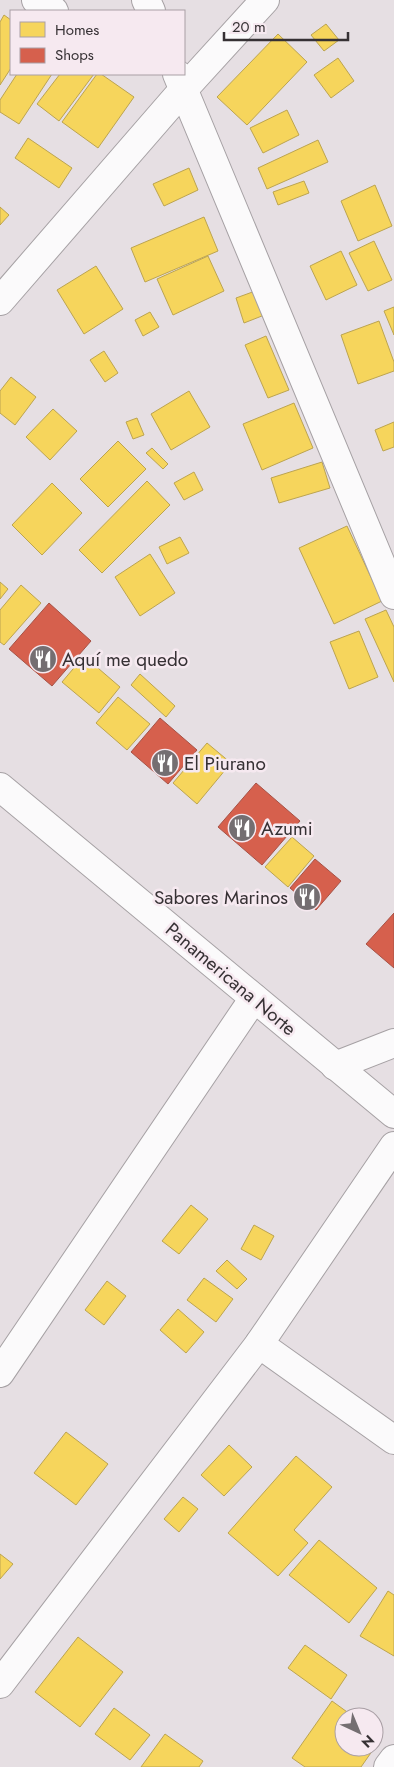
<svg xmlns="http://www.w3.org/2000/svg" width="394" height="1767" viewBox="0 0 394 1767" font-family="Jost,sans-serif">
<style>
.homes{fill:#f6d55c;stroke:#bca450}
.shops{fill:#d6604d;stroke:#a65246}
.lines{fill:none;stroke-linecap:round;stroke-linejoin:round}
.minor-casing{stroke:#a6a1a4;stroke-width:30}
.trunk-casing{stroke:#a6a1a4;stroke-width:30}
.minor{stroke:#fbfafb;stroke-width:28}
.trunk{stroke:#fbfafb;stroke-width:28}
.labels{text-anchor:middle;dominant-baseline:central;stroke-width:5;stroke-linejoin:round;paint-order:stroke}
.poi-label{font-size:19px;fill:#363134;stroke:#f6e9f0;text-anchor:start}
.street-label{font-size:19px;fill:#363134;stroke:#f6e9f0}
</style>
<rect width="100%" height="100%" fill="#e6dfe3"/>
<g class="homes">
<polygon points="4,15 11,20 11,68 0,85 0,22"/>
<polygon points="326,24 339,40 324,51 311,35"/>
<polygon points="278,34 307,62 247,125 217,97"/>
<polygon points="338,58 354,81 331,98 314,75"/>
<polygon points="17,74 52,74 19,124 0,112 0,100"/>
<polygon points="60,74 94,74 59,121 37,104"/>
<polygon points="97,74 101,74 134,97 98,148 62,122"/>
<polygon points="287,110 299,135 263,153 250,128"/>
<polygon points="28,138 72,168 59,188 15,158"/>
<polygon points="318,140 328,162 267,189 258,168"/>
<polygon points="189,168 198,190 164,206 153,184"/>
<polygon points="304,181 309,193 278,205 273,192"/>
<polygon points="375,185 392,226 358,241 341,201"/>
<polygon points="0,207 9,215 0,225"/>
<polygon points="204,217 218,251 145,282 131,248"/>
<polygon points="374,241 392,280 368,291 349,253"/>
<polygon points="341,251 357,285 326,300 310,266"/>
<polygon points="208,256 224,291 173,315 157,279"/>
<polygon points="96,266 123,309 84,334 57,290"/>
<polygon points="258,290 267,314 244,323 236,298"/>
<polygon points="394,307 394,335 384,311"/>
<polygon points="150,312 159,327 143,336 135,320"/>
<polygon points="379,321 394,362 394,371 358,384 341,335"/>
<polygon points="266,336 289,390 268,398 245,345"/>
<polygon points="104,351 118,373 105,382 90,360"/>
<polygon points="11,377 36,397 15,425 0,413 0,391"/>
<polygon points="189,391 210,427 171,450 151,414"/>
<polygon points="294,403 313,448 262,470 243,424"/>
<polygon points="53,409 77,431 50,460 26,437"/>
<polygon points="137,418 144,435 133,439 126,422"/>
<polygon points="394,422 394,447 383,451 375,430"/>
<polygon points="118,441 146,469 108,507 80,479"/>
<polygon points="152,448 168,464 163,469 146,453"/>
<polygon points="322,462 330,488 279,503 271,478"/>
<polygon points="194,472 203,490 184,500 174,483"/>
<polygon points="147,481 170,505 102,573 79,550"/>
<polygon points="52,483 82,513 42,555 12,525"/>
<polygon points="347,526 382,601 334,624 299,548"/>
<polygon points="180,537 189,553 167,564 159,547"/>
<polygon points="150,554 175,593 140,616 115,577"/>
<polygon points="0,582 8,589 0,599"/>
<polygon points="21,585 41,603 4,645 0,642 0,610"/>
<polygon points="386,610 394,627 394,682 365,619"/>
<polygon points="359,631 378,677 349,689 330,642"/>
<polygon points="84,656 120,687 99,713 62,682"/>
<polygon points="140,674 175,706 166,717 131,685"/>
<polygon points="118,697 150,724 127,750 96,723"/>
<polygon points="207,743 231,763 197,804 173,783"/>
<polygon points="292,837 314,856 288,887 265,867"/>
<polygon points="191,1205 208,1219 179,1254 162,1241"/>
<polygon points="254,1225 274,1236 261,1260 241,1249"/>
<polygon points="227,1260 247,1279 237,1289 216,1271"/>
<polygon points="204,1278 233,1299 216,1322 187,1300"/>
<polygon points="107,1281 126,1296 104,1325 85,1310"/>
<polygon points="178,1309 204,1332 186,1353 160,1330"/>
<polygon points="66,1432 108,1464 76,1505 34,1473"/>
<polygon points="229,1445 252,1467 224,1496 201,1475"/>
<polygon points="296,1456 332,1487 294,1530 308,1543 278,1576 228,1533"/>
<polygon points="183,1497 198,1509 179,1532 164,1519"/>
<polygon points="319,1540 377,1588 349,1623 289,1575"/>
<polygon points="0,1554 13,1564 0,1579"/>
<polygon points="388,1591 394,1595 394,1656 360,1636"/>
<polygon points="78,1637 123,1672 80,1727 35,1692"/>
<polygon points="305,1645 347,1675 331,1699 288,1668"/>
<polygon points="332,1701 354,1717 344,1717 344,1747 374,1747 374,1732 382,1737 361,1767 305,1767 292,1758"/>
<polygon points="114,1708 150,1735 130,1760 95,1734"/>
<polygon points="165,1734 203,1761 199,1767 141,1767"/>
</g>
<g class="shops">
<polygon points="49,603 91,641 52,686 9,649"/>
<polygon points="160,718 197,750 168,784 131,752"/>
<polygon points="256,783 300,821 262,865 218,827"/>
<polygon points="315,859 341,881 316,910 290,888"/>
<polygon points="394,913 394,968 366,944"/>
</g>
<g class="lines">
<g class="minor-casing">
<g id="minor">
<polyline points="36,0 54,11"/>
<polyline points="146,0 151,11"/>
<polyline points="177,74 394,595"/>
<polyline points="0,301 183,90 265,0"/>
<polyline points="335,1066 394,1043"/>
<polyline points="259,1344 394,1440"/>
<polyline points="0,1373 254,998"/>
<polyline points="0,1684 259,1344 394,1146"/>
<polyline points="388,1767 394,1759"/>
</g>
</g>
<g class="trunk-casing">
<polyline id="trunk" points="0,787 394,1114"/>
</g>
<use href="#minor" class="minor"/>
<use href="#trunk" class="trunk"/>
</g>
<defs>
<g id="restaurant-disc" transform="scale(1.4375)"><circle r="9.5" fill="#746e71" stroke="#f6e9f0"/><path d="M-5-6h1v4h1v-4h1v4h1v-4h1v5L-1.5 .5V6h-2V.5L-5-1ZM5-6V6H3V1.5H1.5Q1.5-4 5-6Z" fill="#fff"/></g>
</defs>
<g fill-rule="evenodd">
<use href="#restaurant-disc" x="43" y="659"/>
<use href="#restaurant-disc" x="165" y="763"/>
<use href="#restaurant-disc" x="242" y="828"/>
<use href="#restaurant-disc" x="307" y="897"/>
</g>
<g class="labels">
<g class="poi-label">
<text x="62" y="659">Aquí me quedo</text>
<text x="184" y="763">El Piurano</text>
<text x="261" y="828">Azumi</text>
<text x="288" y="897" text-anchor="end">Sabores Marinos</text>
</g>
<g class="street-label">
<text transform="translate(231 979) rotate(40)">Panamericana Norte</text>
</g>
</g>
<rect x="10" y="10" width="175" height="65" fill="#f6e9f0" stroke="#a99fa5"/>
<rect x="20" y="22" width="25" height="15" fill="#f6d55c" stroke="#a99fa5"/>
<text x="55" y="35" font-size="15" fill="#363134">Homes</text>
<rect x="20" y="48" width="25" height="15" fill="#d6604d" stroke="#a99fa5"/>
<text x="55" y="60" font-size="15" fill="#363134">Shops</text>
<g transform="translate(359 1732) rotate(136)"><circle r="24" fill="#f6e9f0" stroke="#a99fa5"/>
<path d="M0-4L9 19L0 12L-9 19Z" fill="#746e71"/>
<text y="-8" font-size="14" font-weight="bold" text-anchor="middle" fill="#363134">N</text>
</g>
<path d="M224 32v8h124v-8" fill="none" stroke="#363134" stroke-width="2.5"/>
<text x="232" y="32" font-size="15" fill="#363134" stroke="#f6e9f0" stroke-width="4" paint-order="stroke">20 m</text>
</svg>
